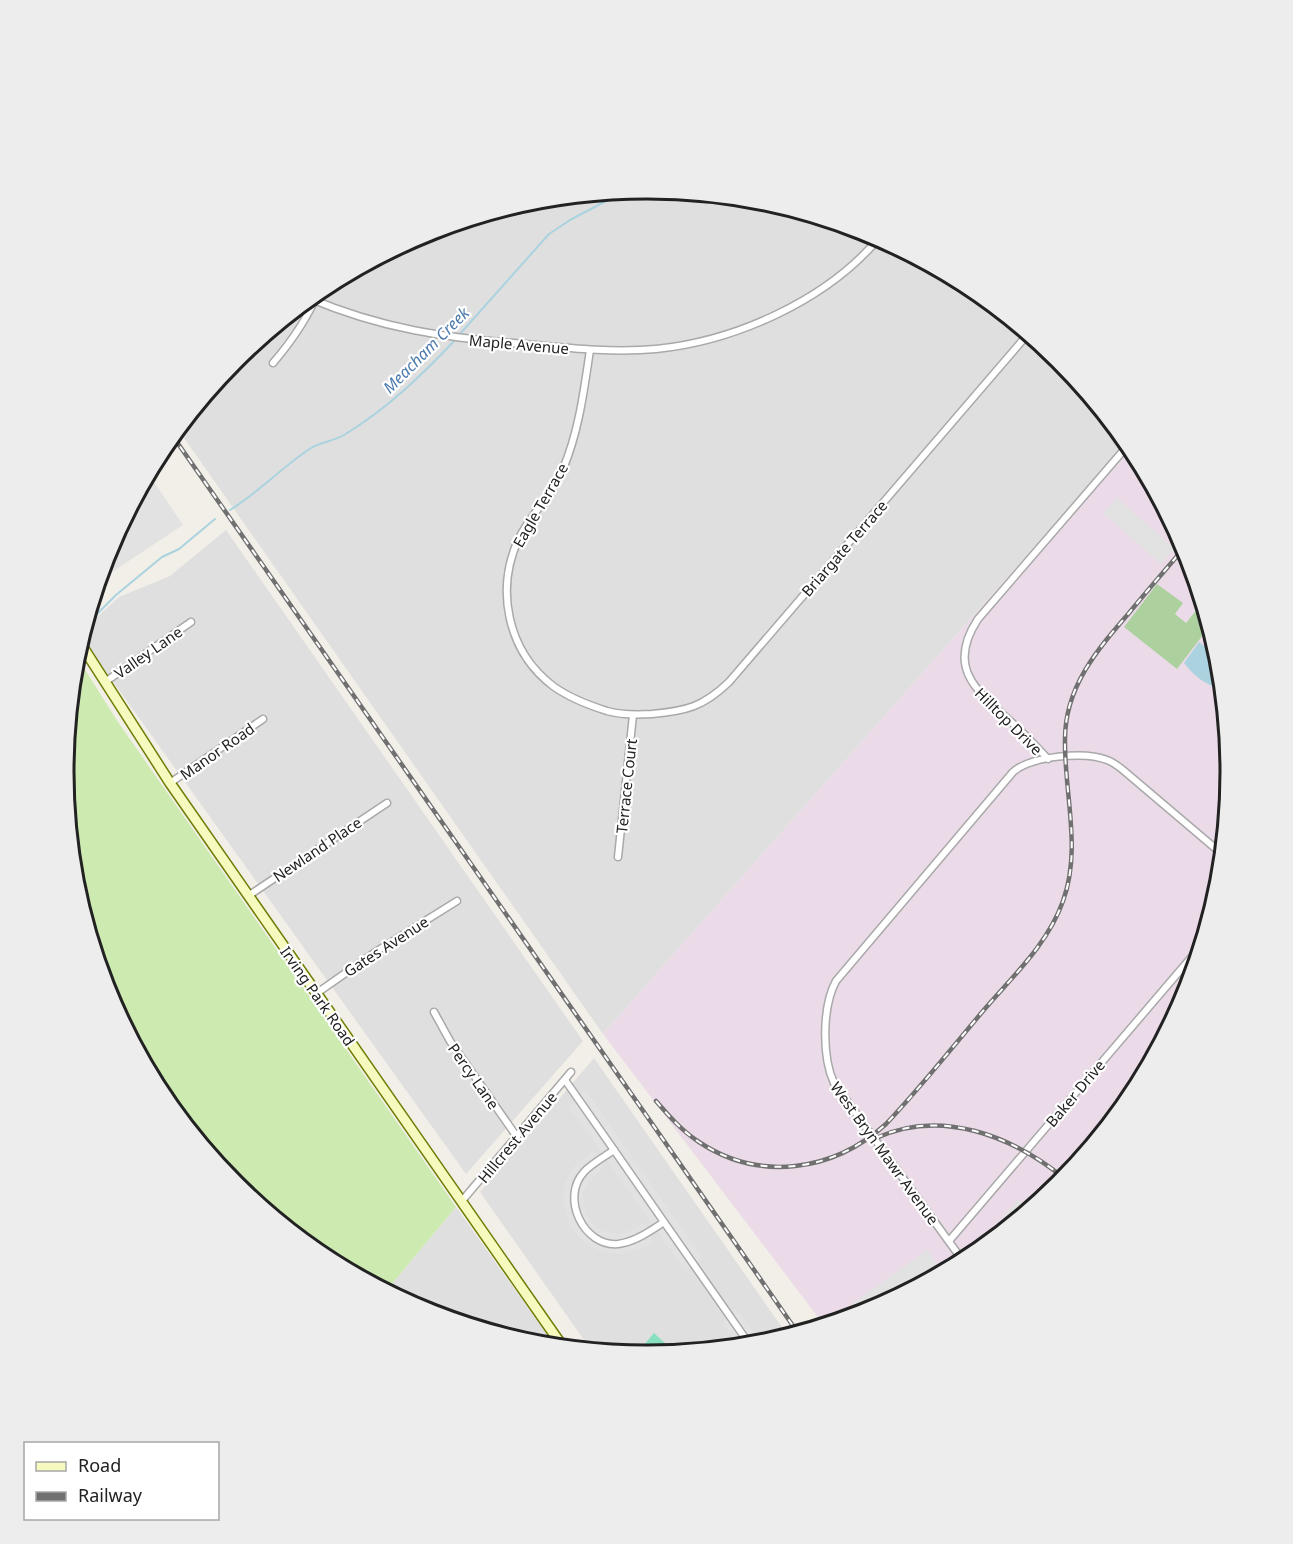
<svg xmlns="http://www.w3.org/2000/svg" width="1293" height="1544" viewBox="0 0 1293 1544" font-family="'Noto Sans',sans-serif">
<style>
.residential{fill:#e0dfdf}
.industrial{fill:#ebdbe8}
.grass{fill:#cdebb0}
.forest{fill:#add19e}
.pitch{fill:#88e0be}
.parking{fill:#e2e2e2}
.water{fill:#aad3df}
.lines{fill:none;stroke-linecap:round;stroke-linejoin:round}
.stream{stroke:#aad3df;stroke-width:2}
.street-casing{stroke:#a9a9a9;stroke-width:9}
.secondary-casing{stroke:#707d05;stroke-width:12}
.street{stroke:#fff;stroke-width:6}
.secondary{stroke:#f7fabf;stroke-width:9}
.rail-casing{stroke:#707070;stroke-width:4.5}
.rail{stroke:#fff;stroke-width:2;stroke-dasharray:7;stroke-linecap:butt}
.labels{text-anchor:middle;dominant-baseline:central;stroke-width:4.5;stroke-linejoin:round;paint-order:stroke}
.street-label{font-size:15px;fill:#222;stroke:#fff}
.water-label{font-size:16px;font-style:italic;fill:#4a7aab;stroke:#fff}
.rim{fill:none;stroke:#222;stroke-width:3}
</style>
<rect width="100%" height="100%" fill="#f2efe9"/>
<g class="residential">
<polygon points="647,189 761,200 870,233 971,287 1059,360 1127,442 603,1034 177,428 234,359 323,287 424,233 533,200"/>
<polygon points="226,530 583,1041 466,1174 81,637 83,630 119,597 170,576"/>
<polygon points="594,1058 788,1336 760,1344 646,1355 591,1350 480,1192"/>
<polygon points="456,1207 555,1346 532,1344 423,1311 386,1291"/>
</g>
<polygon class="industrial" points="1127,442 1186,549 1219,659 1230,772 1219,886 1185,996 1131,1096 1059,1185 970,1257 869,1311 824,1325 603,1034"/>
<polygon class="grass" points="75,654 118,722 456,1207 386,1291 322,1257 234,1184 161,1096 107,995 74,885 63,772"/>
<polygon class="forest" points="1157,584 1183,603 1175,614 1186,623 1202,603 1209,627 1177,669 1124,627"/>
<polygon class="pitch" points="654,1333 667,1345 659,1354 636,1354"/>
<g class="parking">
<polygon points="148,473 183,525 97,582 108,548"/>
<polygon points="1117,498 1175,549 1161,564 1103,513"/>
<polygon points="585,1089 703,1258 686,1272 569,1107"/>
<polygon points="593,1150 604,1167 589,1182 583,1193 584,1206 589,1220 603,1231 620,1234 631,1230 645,1222 652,1242 647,1246 621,1254 606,1253 585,1244 570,1227 563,1203 565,1184 573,1167"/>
<polygon points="1018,1199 1030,1209 983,1247 981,1244"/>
<polygon points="927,1250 943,1272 869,1311 833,1322 831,1319"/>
<polygon points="736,1308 762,1344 738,1347 722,1323"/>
</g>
<path class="water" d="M1199,642L1218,657L1222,690C1205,684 1196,678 1184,663Z"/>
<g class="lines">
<g class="stream">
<polyline points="459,335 549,234 570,220 625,191"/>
<path d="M230,510C259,492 282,467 311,448C321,442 334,441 344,435C387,409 422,375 456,339"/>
<polyline points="86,625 116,595 162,557 179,549 215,519"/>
</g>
<g class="street-casing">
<g id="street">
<path d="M309,298C382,329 446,338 525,344C568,348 613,353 656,349C736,341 827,300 879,238"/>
<path d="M590,350C584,390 579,431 563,469C552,495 531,514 519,538C495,589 507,651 553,686C568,697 588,705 607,711C621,715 636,715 652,714C686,711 703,707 729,682L1028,334"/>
<path d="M273,363C291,342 309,316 319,290"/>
<polyline points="105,682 191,622"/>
<path d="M1048,759C1035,745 1023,732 1009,720C974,689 947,666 978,619L1129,444"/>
<polyline points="170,783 263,719"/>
<polyline points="618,857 633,715"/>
<polyline points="248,896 387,803"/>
<polyline points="317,993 377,951 457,901"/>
<polyline points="434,1012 450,1041 517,1137"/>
<polyline points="565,1080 614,1150"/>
<path d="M614,1150L664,1222C650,1231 635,1242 618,1244C584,1247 560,1198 584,1172C591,1164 604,1157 614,1150Z"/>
<polyline points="461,1202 571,1072"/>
<polyline points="664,1222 750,1345"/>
<polyline points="949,1241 1201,946"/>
<path d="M963,1261L834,1083C822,1057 822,1007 836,981L1013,772C1031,756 1085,751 1107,760C1113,762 1118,766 1123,770L1222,854"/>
</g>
</g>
<g class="secondary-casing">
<polyline id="secondary" points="79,641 170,783 563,1347"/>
</g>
<use href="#street" class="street"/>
<use href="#secondary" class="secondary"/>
<g class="rail-casing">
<g id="rail">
<polyline points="172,435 798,1333"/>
<path d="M656,1101C669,1116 682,1131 699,1142C759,1182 833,1172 886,1124C920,1088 951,1049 983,1011C1012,977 1048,944 1063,901C1082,849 1064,793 1065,739C1065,687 1097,650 1129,613C1147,591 1166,569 1185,547"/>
<path d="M876,1138C941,1108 1012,1136 1064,1178"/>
</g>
</g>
<use href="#rail" class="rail"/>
</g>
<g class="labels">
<g class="street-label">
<text transform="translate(519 344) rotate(5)">Maple Avenue</text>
<text transform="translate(540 505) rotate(-60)">Eagle Terrace</text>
<text transform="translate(844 548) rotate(-49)">Briargate Terrace</text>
<text transform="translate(148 652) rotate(-35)">Valley Lane</text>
<text transform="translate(1009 721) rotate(45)">Hilltop Drive</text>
<text transform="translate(217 751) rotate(-35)">Manor Road</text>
<text transform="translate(626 786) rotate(-84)">Terrace Court</text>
<text transform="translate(317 849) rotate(-34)">Newland Place</text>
<text transform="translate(386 946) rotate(-33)">Gates Avenue</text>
<text transform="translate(318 996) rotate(55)">Irving Park Road</text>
<text transform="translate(474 1076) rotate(55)">Percy Lane</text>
<text transform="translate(1075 1093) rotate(-50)">Baker Drive</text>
<text transform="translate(517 1137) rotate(-50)">Hillcrest Avenue</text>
<text transform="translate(885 1153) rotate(54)">West Bryn Mawr Avenue</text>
</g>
<g class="water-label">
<text transform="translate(426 350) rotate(-45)">Meacham Creek</text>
</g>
</g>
<path d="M0 0H1293V1544H0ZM74 772a573 573 0 1 1 1146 0a573 573 0 1 1-1146 0Z" fill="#ededed" fill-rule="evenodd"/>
<path class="rim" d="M74 772a573 573 0 1 1 1146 0a573 573 0 1 1-1146 0Z"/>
<rect x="24" y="1442" width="195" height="78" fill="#ffffff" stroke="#a7a7a7" stroke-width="1.5"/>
<rect x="36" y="1462" width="30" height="9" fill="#f7fabf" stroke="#a7a7a7" stroke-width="1.5"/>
<text x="78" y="1472" font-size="18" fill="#222222">Road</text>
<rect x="36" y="1492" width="30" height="9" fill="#707070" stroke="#a7a7a7" stroke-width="1.5"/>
<text x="78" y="1502" font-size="18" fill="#222222">Railway</text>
</svg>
